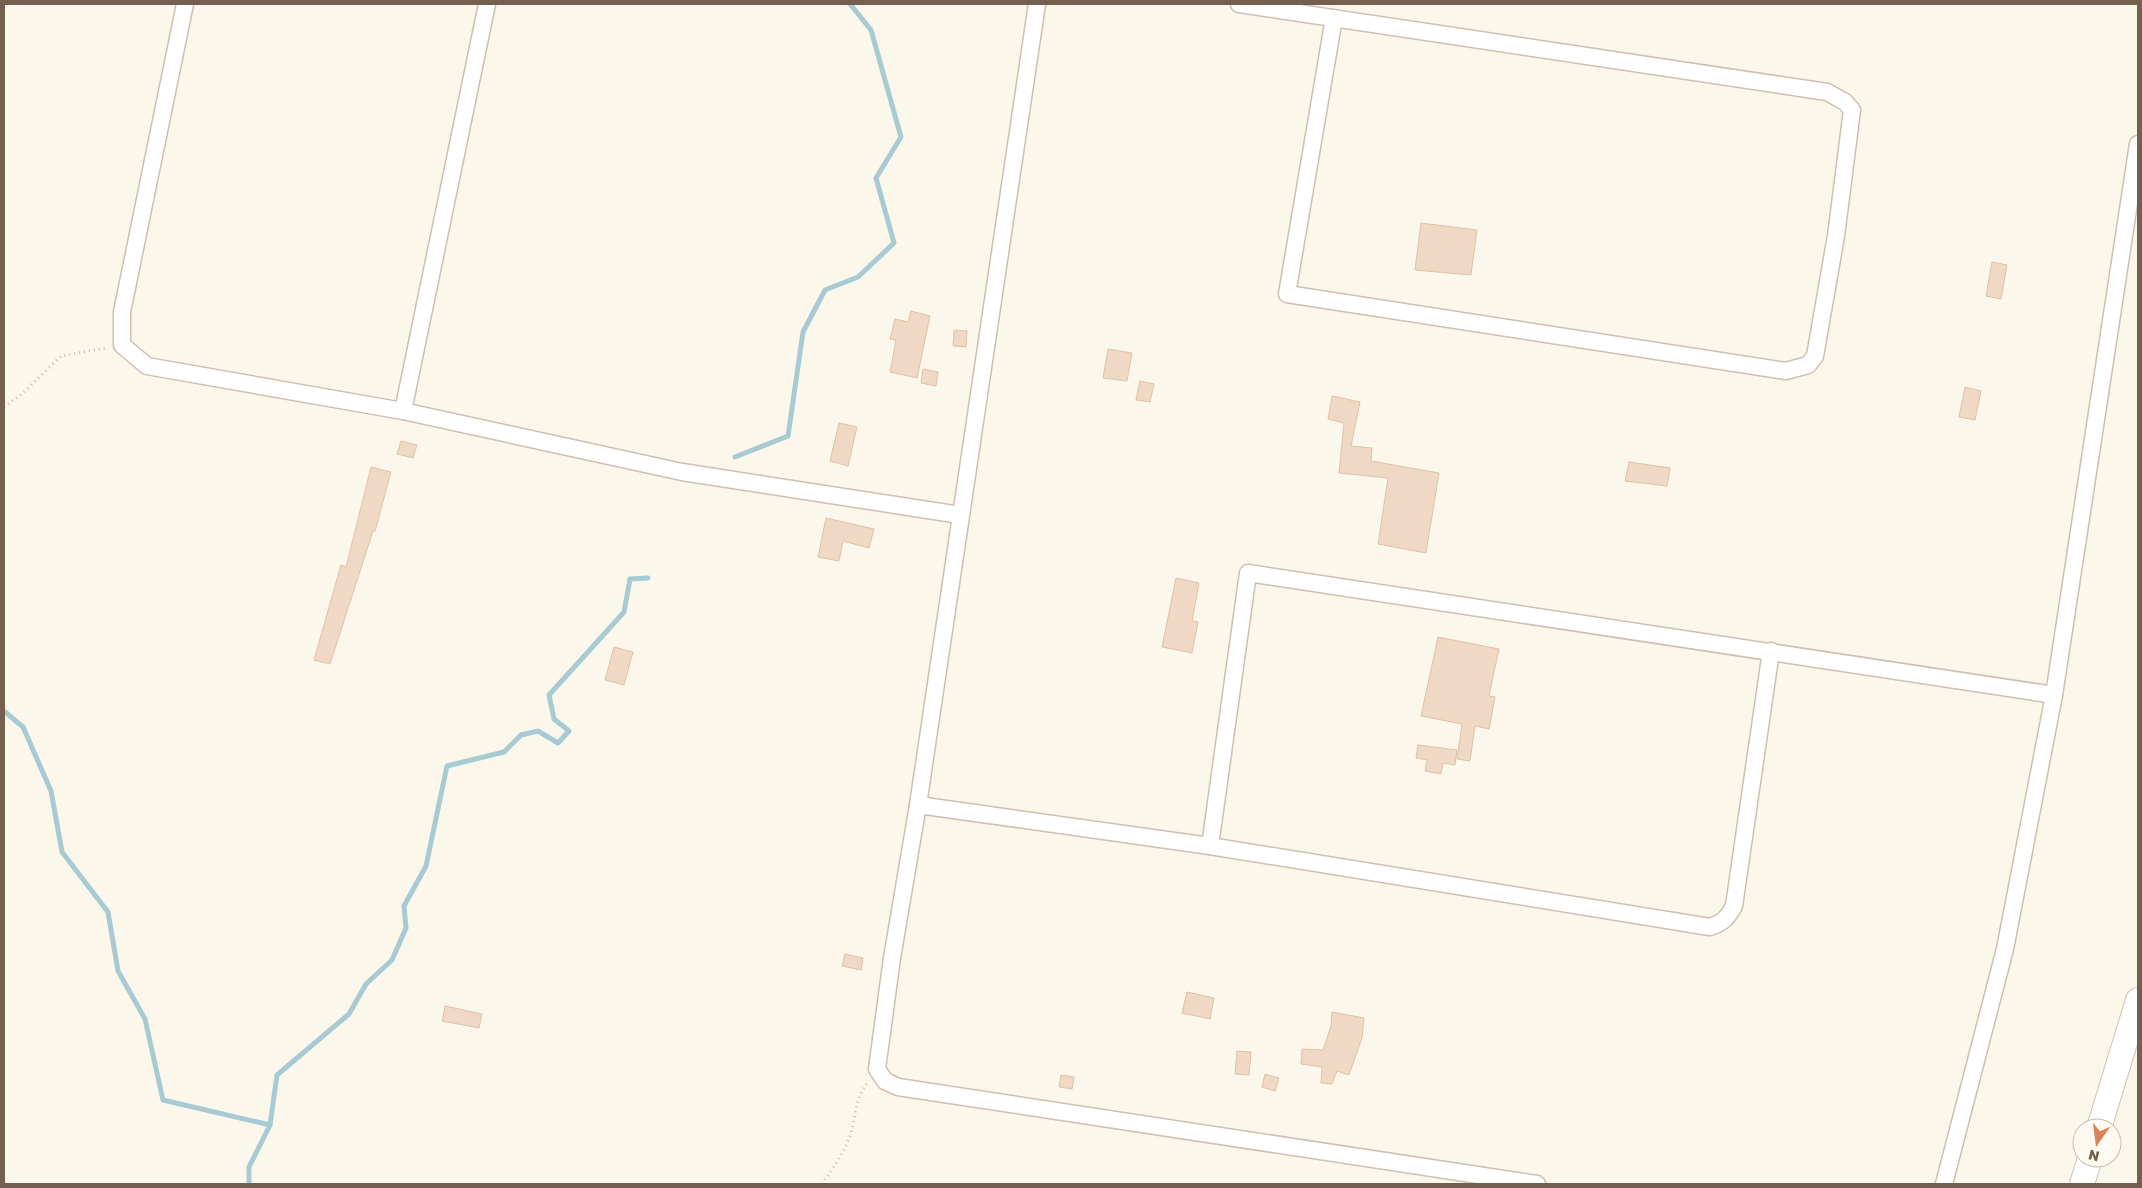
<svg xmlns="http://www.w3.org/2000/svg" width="2142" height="1188" viewBox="0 0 2142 1188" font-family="'Golos Text',sans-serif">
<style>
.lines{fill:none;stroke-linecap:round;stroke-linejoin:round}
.stream{stroke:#a8cad5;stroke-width:5}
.building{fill:#efd9c5;stroke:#e0c2a7}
.street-casing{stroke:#cdc0b2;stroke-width:19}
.secondary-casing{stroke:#cfc1af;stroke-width:26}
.path{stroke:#d4bda8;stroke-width:3;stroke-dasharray:1 4;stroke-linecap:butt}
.street{stroke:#fff;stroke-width:16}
.secondary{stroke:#fff;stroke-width:24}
</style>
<rect width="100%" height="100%" fill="#fbf7eb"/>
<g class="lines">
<g class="stream">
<polyline points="735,457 788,436 803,332 825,290 858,277 894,243 876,178 901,137 871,30 850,4"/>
<polyline points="4,711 23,727 51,791 62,852 108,912 118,971 145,1019 163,1100 270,1125"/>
<polyline points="249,1184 249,1167 270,1125 277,1075 349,1014 366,984 392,960 406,928 404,906 426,866 447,766 504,752 521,735 538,731 558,743 569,731 554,719 549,695 624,612 630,579 648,578"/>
</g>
</g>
<g class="building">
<polygon points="1421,223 1477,230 1471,275 1415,270"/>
<polygon points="1992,262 2007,265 2001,299 1986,296"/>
<polygon points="911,311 930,316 917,378 890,372 896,340 890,339 895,319 908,322"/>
<polygon points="954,330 967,331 966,347 953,346"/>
<polygon points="1108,349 1132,353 1127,381 1103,378"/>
<polygon points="923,369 938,372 936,386 921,383"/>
<polygon points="1140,381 1154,384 1150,402 1136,400"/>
<polygon points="1965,387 1981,391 1975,420 1959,417"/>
<polygon points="1332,396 1360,402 1351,446 1372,448 1371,461 1439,473 1426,553 1378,544 1388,478 1339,473 1344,423 1328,419"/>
<polygon points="839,423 857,427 848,466 830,461"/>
<polygon points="401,441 417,445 413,458 397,454"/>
<polygon points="1629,462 1670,468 1667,486 1625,481"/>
<polygon points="371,467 391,472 375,531 373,531 330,664 314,660 341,565 346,567"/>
<polygon points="826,518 874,529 869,548 843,541 839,561 818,557"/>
<polygon points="1176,578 1199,583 1192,621 1198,622 1192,653 1162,647"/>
<polygon points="1438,637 1499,649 1489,696 1495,697 1489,729 1475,726 1470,761 1457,759 1462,724 1421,716"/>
<polygon points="614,647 633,652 624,685 605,680"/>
<polygon points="1418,745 1457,750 1455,765 1443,763 1441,774 1425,771 1427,760 1416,758"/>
<polygon points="845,954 863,958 861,970 842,966"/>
<polygon points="1187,992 1214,998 1210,1019 1182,1013"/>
<polygon points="445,1006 482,1014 479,1028 442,1021"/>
<polygon points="1332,1012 1364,1018 1362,1038 1349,1075 1337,1071 1332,1084 1321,1083 1322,1067 1301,1064 1302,1049 1323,1050 1331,1026"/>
<polygon points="1237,1051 1251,1052 1249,1075 1235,1074"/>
<polygon points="1265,1074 1279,1078 1275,1091 1262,1087"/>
<polygon points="1061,1075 1074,1077 1072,1089 1059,1087"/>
</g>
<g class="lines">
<g class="street-casing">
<g id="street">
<polyline points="185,4 122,312 122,345 147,366 403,411 682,472 960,515"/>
<polyline points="1239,4 1827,92 1845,102 1852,110 1836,236 1815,356 1808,365 1786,371 1287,294 1334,18"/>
<polyline points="403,411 487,4"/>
<polyline points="918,805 1037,4"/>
<polyline points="1210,846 1248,573 2054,695"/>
<path d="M1537,1184L898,1087L885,1081L877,1069L892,958L918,805L1210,846L1710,927C1723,923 1728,917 1734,906L1771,651"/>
<polyline points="1944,1184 2005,949 2054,695 2138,144"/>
</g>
</g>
<g class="secondary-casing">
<g id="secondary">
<polyline points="2099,1128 2138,1000"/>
<polyline points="2082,1184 2090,1158"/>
</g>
</g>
<g class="path">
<polyline points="4,407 22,394 61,356 106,348"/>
<path d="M822,1184C833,1168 845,1152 851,1133C857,1112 854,1101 868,1082"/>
</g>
<use href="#street" class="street"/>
<use href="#secondary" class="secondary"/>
</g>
<rect width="2142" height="1188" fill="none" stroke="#756050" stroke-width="10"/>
<g transform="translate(2097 1143) rotate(194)"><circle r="24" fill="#fefaf2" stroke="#c7bcb1"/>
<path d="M0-4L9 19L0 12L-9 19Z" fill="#da835b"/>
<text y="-8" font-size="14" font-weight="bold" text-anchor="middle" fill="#756050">N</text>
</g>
</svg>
